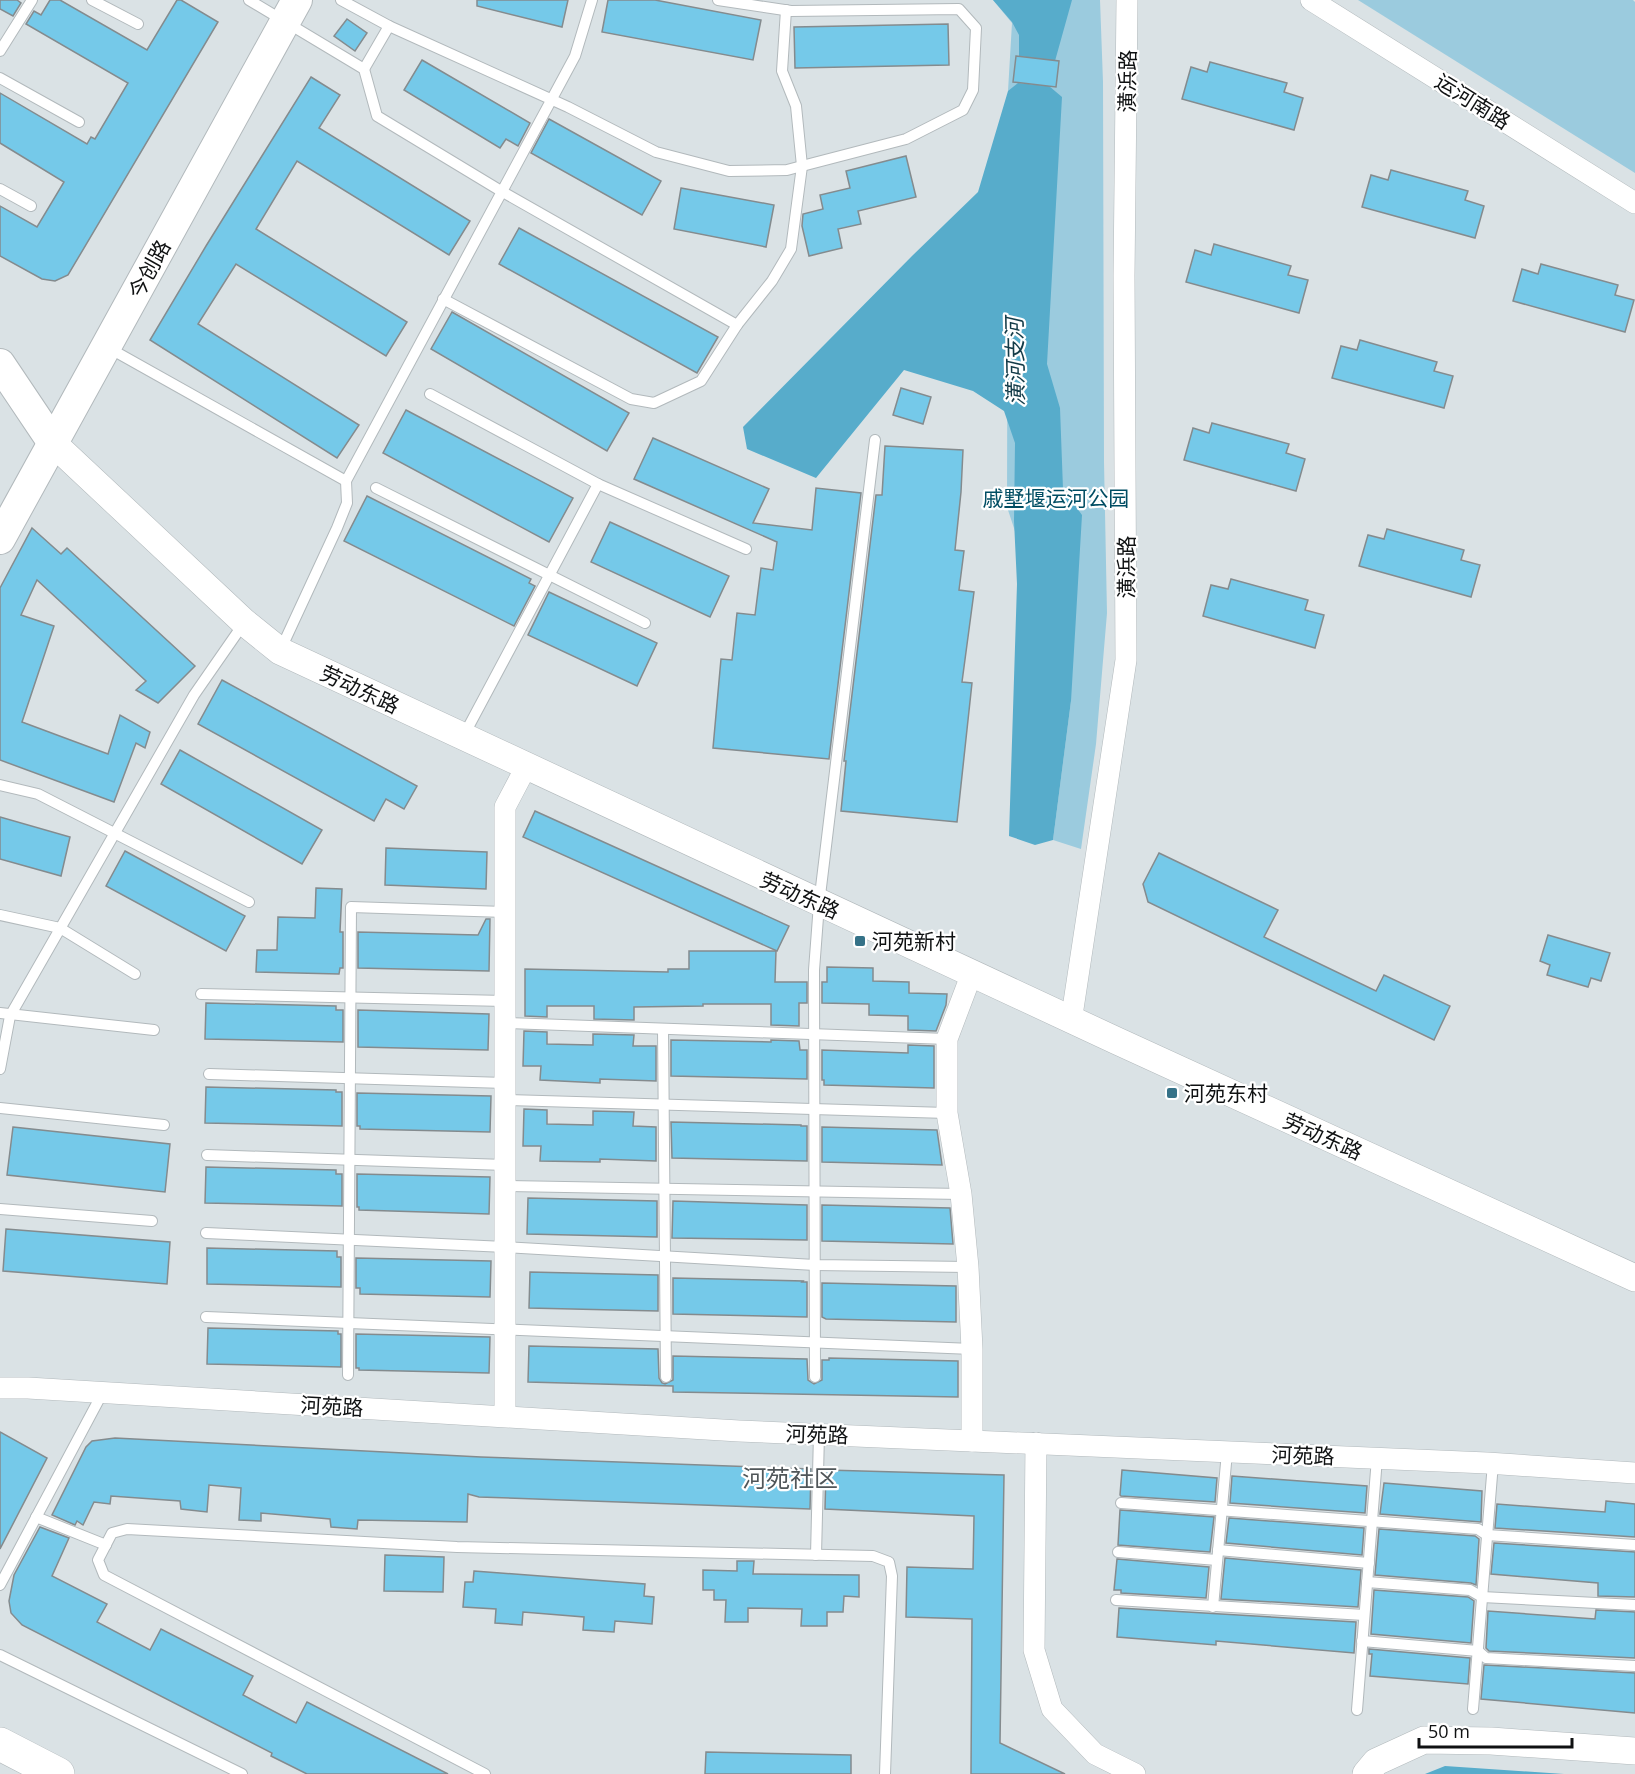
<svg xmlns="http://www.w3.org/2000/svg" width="1635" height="1774" viewBox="0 0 1635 1774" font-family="'Open Sans','Noto Sans SC',sans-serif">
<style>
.green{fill:#9bcbde}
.water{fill:#57accb}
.building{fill:#75c9e9;stroke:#848b8e;stroke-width:1.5}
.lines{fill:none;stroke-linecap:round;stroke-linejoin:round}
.service-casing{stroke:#b2b9bc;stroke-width:12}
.minor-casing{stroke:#b2b9bc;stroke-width:22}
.tertiary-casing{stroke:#b2b9bc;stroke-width:28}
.secondary-casing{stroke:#b2b9bc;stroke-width:32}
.primary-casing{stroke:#b2b9bc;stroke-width:34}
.service{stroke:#fff;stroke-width:10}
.minor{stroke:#fff;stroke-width:21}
.tertiary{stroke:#fff;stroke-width:27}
.secondary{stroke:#fff;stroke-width:30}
.primary{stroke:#fff;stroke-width:33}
.poi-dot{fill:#357288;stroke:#fff;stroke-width:2}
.labels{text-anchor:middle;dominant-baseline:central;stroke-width:4.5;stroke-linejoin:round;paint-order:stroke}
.street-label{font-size:21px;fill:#0f1112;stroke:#fff}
.park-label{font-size:21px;fill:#004d63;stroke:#fff}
.poi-label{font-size:21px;fill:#0f1112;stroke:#fff;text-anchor:start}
.water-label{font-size:22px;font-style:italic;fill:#133b48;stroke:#fff}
.quarter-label{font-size:24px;fill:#505659;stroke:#fff}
</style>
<rect width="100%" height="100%" fill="#dae2e5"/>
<g class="green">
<polygon points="993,0 1100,0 1103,82 1104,462 1107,613 1096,744 1081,849 1053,840 1071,701 1007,507 1008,91 1012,23"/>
<polygon points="1358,0 1633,0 1635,2 1635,173"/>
</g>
<g class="water">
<polygon points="993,0 1072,0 1055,61 1019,56 1019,35 1012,22"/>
<polygon points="1018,83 1049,86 1062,97 1047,364 1060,408 1063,489 1082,515 1071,701 1053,840 1035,845 1009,836 1017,584 1014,521 1015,443 1004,411 973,391 904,370 816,478 747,449 743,427 912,256 978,192 1008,91"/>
<polygon points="1445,1766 1564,1774 1425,1774"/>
</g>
<g class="building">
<polygon points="0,0 17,0 21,3 13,16 0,9"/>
<polygon points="50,0 60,0 147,50 177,0 181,0 218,22 68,275 55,281 42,279 0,256 0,206 37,227 64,182 0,143 0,93 87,144 91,137 95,139 128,83 26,24 34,11 41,15"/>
<polygon points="477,0 568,0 562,27 477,6"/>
<polygon points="608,0 655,0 761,20 753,60 602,32"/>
<polygon points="347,19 367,33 355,51 334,36"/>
<polygon points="948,24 949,65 795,68 794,27"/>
<polygon points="1016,56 1059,61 1056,87 1013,82"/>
<polygon points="422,60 530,123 518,146 506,139 500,148 404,90"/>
<polygon points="1210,62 1287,83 1284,92 1303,98 1294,130 1182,99 1191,67 1207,72"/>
<polygon points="311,77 340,95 319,128 470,221 449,255 297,161 256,229 407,322 386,356 236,264 198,324 359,425 337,458 150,340 206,246"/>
<polygon points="549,119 661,181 642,215 531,153"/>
<polygon points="906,156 916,197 858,211 861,224 838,229 842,248 809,256 802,226 803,214 823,209 820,195 850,188 846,171"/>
<polygon points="1391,170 1468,191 1465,200 1484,206 1475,238 1362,207 1371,175 1388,180"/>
<polygon points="681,188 774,205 766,247 674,229"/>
<polygon points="519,228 718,337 697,373 499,264"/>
<polygon points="1214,244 1291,266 1288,275 1308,280 1299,313 1186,282 1195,250 1211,255"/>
<polygon points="1541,264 1618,285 1615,295 1634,300 1625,332 1513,301 1522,269 1538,274"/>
<polygon points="452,312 629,413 607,451 431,349"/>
<polygon points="1360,340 1437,362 1434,371 1453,376 1444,408 1332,378 1341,346 1357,350"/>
<polygon points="901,388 931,397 923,424 893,415"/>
<polygon points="406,410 573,498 549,542 383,453"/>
<polygon points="1212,423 1289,444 1286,453 1305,459 1296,491 1184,460 1193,428 1209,433"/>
<polygon points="653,438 769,489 753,523 812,530 816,488 861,493 829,759 713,748 721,659 732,660 737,613 755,615 761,568 773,570 777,542 634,479"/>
<polygon points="885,446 963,450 961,492 955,550 964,551 959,590 974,592 962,682 972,683 957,822 841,811 846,761 844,761 876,495 882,495"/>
<polygon points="367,496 531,579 529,583 535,586 514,626 344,541"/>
<polygon points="610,522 729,576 710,617 591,562"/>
<polygon points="32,528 61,554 67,548 195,666 158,703 136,690 146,681 37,580 21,615 54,626 22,722 108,754 120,715 150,732 145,748 136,743 114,802 0,760 0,588"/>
<polygon points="1387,529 1464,550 1461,560 1480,565 1471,597 1359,566 1368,535 1384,539"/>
<polygon points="1231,579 1308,600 1305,610 1324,615 1315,648 1203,616 1211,585 1228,589"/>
<polygon points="549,592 657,643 637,686 528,635"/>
<polygon points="222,680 417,786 404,809 386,799 374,821 198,724"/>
<polygon points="180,750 322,830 302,864 161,784"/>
<polygon points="535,811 789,926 777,951 523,837"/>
<polygon points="0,817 70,837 61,876 0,859"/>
<polygon points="386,848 487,852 486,889 385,885"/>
<polygon points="125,851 245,916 226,951 106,886"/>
<polygon points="1159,853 1278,910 1264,937 1376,991 1384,975 1450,1006 1434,1040 1148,902 1143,884"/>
<polygon points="316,888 342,889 340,932 343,932 343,968 340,968 339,974 256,972 257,950 277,950 278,917 315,918"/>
<polygon points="486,919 490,919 489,971 358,968 358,932 478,935"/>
<polygon points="1548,935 1610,953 1601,981 1591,978 1588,987 1547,975 1550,965 1540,961"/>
<polygon points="689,951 776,951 775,982 807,982 807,1003 799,1003 799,1026 771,1025 771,1004 703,1004 703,1006 634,1007 634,1020 594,1019 594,1006 547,1006 547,1017 525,1016 525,969 668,972 668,969 689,969"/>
<polygon points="827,967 873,968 873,981 909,982 909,993 947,994 946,1005 936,1031 908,1030 908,1016 869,1015 869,1004 822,1003 822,982 827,982"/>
<polygon points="206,1003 336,1006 336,1010 343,1010 343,1042 205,1039"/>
<polygon points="358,1010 489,1014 488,1050 358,1047"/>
<polygon points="524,1031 547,1032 547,1044 593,1045 593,1034 634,1035 633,1046 656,1046 656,1081 600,1079 600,1083 540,1080 541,1066 523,1066"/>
<polygon points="671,1040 771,1042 771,1040 799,1041 800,1050 807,1050 807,1079 671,1076"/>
<polygon points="908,1045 934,1046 934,1088 824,1085 824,1080 822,1080 822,1050 908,1053"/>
<polygon points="206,1087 336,1090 336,1092 342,1092 342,1126 205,1123"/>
<polygon points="357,1093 491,1096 490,1132 360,1129 360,1126 357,1126"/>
<polygon points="524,1109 547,1110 547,1124 593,1125 593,1111 634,1112 633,1126 656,1127 656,1161 600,1159 600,1162 540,1161 541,1146 523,1146"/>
<polygon points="671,1122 801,1125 801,1126 807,1126 807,1161 672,1158"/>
<polygon points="13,1127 170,1144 165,1192 7,1175"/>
<polygon points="822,1127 937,1130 942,1165 822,1162"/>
<polygon points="206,1167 336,1170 336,1174 342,1174 342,1206 205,1203"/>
<polygon points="357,1174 490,1177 489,1214 359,1210 359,1207 357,1207"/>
<polygon points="528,1198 657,1201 657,1237 527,1234"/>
<polygon points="673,1201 807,1205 807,1240 672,1238"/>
<polygon points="822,1205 950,1208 953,1244 822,1241"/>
<polygon points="6,1229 170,1242 167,1284 3,1271"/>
<polygon points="207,1248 337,1251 337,1257 341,1257 341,1287 207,1284"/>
<polygon points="356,1258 491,1261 490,1297 360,1294 360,1288 356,1288"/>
<polygon points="530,1272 658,1275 658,1311 529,1308"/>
<polygon points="673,1278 803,1281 802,1282 807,1282 807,1317 673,1314"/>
<polygon points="822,1283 956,1286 956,1322 826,1319 822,1317"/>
<polygon points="208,1328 338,1331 338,1334 341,1334 341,1367 207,1364"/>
<polygon points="356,1334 490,1337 489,1373 359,1370 359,1368 356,1368"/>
<polygon points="529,1346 658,1349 659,1378 662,1383 665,1384 673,1380 673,1356 807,1359 808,1380 814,1384 822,1380 822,1360 829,1360 829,1358 958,1361 958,1397 673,1392 673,1386 528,1382"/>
<polygon points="0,1432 47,1458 0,1549"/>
<polygon points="115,1438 481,1457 811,1469 810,1509 479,1497 468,1494 467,1522 358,1520 357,1529 331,1527 330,1519 261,1513 261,1521 239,1520 241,1488 209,1485 207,1512 181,1509 180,1501 111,1496 110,1504 94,1502 83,1525 77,1521 75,1525 52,1515 86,1447 92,1441"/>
<polygon points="826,1470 1004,1475 1000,1743 1065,1774 971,1774 972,1619 906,1617 907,1567 973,1569 974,1516 825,1509"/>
<polygon points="1122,1470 1217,1478 1215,1502 1121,1496 1120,1495"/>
<polygon points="1232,1476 1367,1486 1365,1513 1230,1503"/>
<polygon points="1384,1483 1482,1491 1481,1522 1380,1514"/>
<polygon points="1606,1501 1635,1504 1635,1537 1495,1528 1497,1504 1605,1512"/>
<polygon points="1120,1510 1214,1517 1210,1552 1118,1545"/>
<polygon points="1229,1518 1364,1528 1362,1555 1226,1543"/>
<polygon points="40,1527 69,1538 52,1576 107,1604 97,1622 150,1650 161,1629 253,1676 243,1695 296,1723 307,1702 448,1774 307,1774 271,1756 272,1753 22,1625 11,1613 9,1601 14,1575"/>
<polygon points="1379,1529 1475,1536 1479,1539 1476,1585 1471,1583 1375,1575"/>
<polygon points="1494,1543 1635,1552 1635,1597 1598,1596 1598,1583 1491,1574"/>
<polygon points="385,1555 444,1557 443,1592 384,1591"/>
<polygon points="1225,1558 1361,1570 1358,1607 1221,1599"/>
<polygon points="1117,1559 1209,1567 1206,1598 1121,1593 1121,1590 1114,1590"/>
<polygon points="737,1561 754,1561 753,1574 859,1575 859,1597 844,1596 843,1612 827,1612 827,1626 801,1626 802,1609 748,1608 748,1622 725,1622 726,1600 714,1600 714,1590 703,1590 703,1570 737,1571"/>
<polygon points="474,1571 645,1584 644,1596 654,1597 652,1624 615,1621 614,1632 583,1630 584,1617 523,1612 522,1625 495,1623 496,1609 463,1607 465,1582 473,1582"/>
<polygon points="1374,1590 1468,1597 1474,1601 1471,1643 1371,1634"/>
<polygon points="1119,1608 1356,1622 1354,1653 1216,1641 1216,1645 1117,1637"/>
<polygon points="1596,1610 1635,1612 1635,1658 1489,1651 1486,1648 1488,1611 1595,1619"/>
<polygon points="1369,1649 1470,1658 1468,1684 1370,1676 1372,1654 1369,1654"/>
<polygon points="1484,1665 1635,1673 1635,1713 1481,1699"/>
<polygon points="706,1752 851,1755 851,1774 705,1774"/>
</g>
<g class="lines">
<g class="service-casing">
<g id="service">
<polyline points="92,0 138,24"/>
<polyline points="249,0 364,69 377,116 501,191 737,325"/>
<polyline points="341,0 389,26 568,107 656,152 729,171 787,170 802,166 906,139 963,110 973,90 976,28 959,9 791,11 718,0"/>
<polyline points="0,51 32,0"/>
<polyline points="364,69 389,26"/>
<polyline points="0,78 79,122"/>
<polyline points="0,189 31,206"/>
<polyline points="443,299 631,399 654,403 701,381 737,325 772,281 791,249 802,166 796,106 782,71 786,10"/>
<polyline points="107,347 346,481 347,503 337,528 280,651"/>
<polyline points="430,394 598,484 746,549"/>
<polyline points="346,481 575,56 592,0"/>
<polyline points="376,488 645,623"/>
<polyline points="463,737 598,484"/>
<polyline points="0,785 38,794 249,902"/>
<polyline points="0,915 60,928 135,974"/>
<polyline points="201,994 505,1001"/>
<polyline points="0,1013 154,1030"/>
<polyline points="505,1023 947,1039"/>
<polyline points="663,1029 666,1377"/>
<polyline points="0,1069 10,1016 194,695 244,623"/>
<polyline points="209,1074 505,1083"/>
<polyline points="505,1100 947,1113"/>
<polyline points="0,1108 164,1125"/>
<polyline points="207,1155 505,1165"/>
<polyline points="505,1186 961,1194"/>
<polyline points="0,1209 152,1221"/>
<polyline points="206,1233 505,1247 815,1265 968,1267"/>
<polyline points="206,1317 972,1349"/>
<polyline points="348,1375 351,907 505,912"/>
<polyline points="815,1377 814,970 819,904 875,440"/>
<polyline points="1121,1503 1478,1529 1487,1535 1635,1545"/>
<polyline points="36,1517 106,1545"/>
<polyline points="1218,1550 1369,1563"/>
<polyline points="1118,1552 1217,1560"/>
<polyline points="816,1555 819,1434"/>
<polyline points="1367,1582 1470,1590 1482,1597 1635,1605"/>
<polyline points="0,1585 103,1392"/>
<polyline points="1116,1600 1364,1615"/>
<polyline points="1213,1607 1227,1452"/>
<polyline points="1362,1641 1478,1651 1486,1658 1635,1666"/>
<polyline points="0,1655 242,1774"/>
<polyline points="1473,1709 1493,1463"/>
<polyline points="1357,1710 1377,1458"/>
<polyline points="485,1774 104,1575 98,1560 112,1533 127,1529 457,1547 873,1556 889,1562 892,1576 885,1774"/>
</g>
</g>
<g class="minor-casing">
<g id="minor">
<polyline points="1311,0 1635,203"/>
<polyline points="972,973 947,1039 947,1113 961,1194 968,1267 972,1349 972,1441"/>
<polyline points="1071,1022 1126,660 1124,276 1127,0"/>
<polyline points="0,1388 28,1388 739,1431 1487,1463 1635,1473"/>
<polyline points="505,1416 505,807 526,767"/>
<polyline points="1036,1443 1034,1650 1052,1709 1095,1754 1135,1774"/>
</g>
</g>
<g class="tertiary-casing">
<g id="tertiary">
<path d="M53,443L244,622L280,651C730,863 1182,1072 1635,1278"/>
<polyline points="1366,1774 1376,1762 1424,1740 1491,1741 1635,1751"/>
</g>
</g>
<g class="secondary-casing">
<g id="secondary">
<polyline points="0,364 53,443"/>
<polyline points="0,539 297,0"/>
</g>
</g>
<g class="primary-casing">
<polyline id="primary" points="0,1744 58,1774"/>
</g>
<use href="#service" class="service"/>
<use href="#minor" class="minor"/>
<use href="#tertiary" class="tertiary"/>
<use href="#secondary" class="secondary"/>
<use href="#primary" class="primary"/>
</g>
<g class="poi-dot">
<rect x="854" y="935" width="12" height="12" rx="3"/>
<rect x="1166" y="1087" width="12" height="12" rx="3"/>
</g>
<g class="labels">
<g class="street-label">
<text transform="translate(1127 81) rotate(-89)">潢浜路</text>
<text transform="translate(1473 101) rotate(32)">运河南路</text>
<text transform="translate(149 269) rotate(-61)">今创路</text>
<text transform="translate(1126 567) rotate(-90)">潢浜路</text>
<text transform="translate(360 689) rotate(25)">劳动东路</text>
<text transform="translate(800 895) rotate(24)">劳动东路</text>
<text transform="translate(1323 1136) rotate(24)">劳动东路</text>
<text transform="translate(332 1406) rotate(3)">河苑路</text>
<text transform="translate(817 1434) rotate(2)">河苑路</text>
<text transform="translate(1303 1455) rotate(2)">河苑路</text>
</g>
<g class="park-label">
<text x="1056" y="498">戚墅堰运河公园</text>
</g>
<g class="poi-label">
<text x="872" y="941">河苑新村</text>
<text x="1184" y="1093">河苑东村</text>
</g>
<g class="water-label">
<text transform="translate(1014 362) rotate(-91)">潢河支河</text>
</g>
<g class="quarter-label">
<text x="790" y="1477">河苑社区</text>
</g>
</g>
<path d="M1419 1738v9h153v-9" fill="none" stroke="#0f1112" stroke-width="3"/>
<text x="1428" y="1738" font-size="18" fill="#0f1112" stroke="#ffffff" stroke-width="4.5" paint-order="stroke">50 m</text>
</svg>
